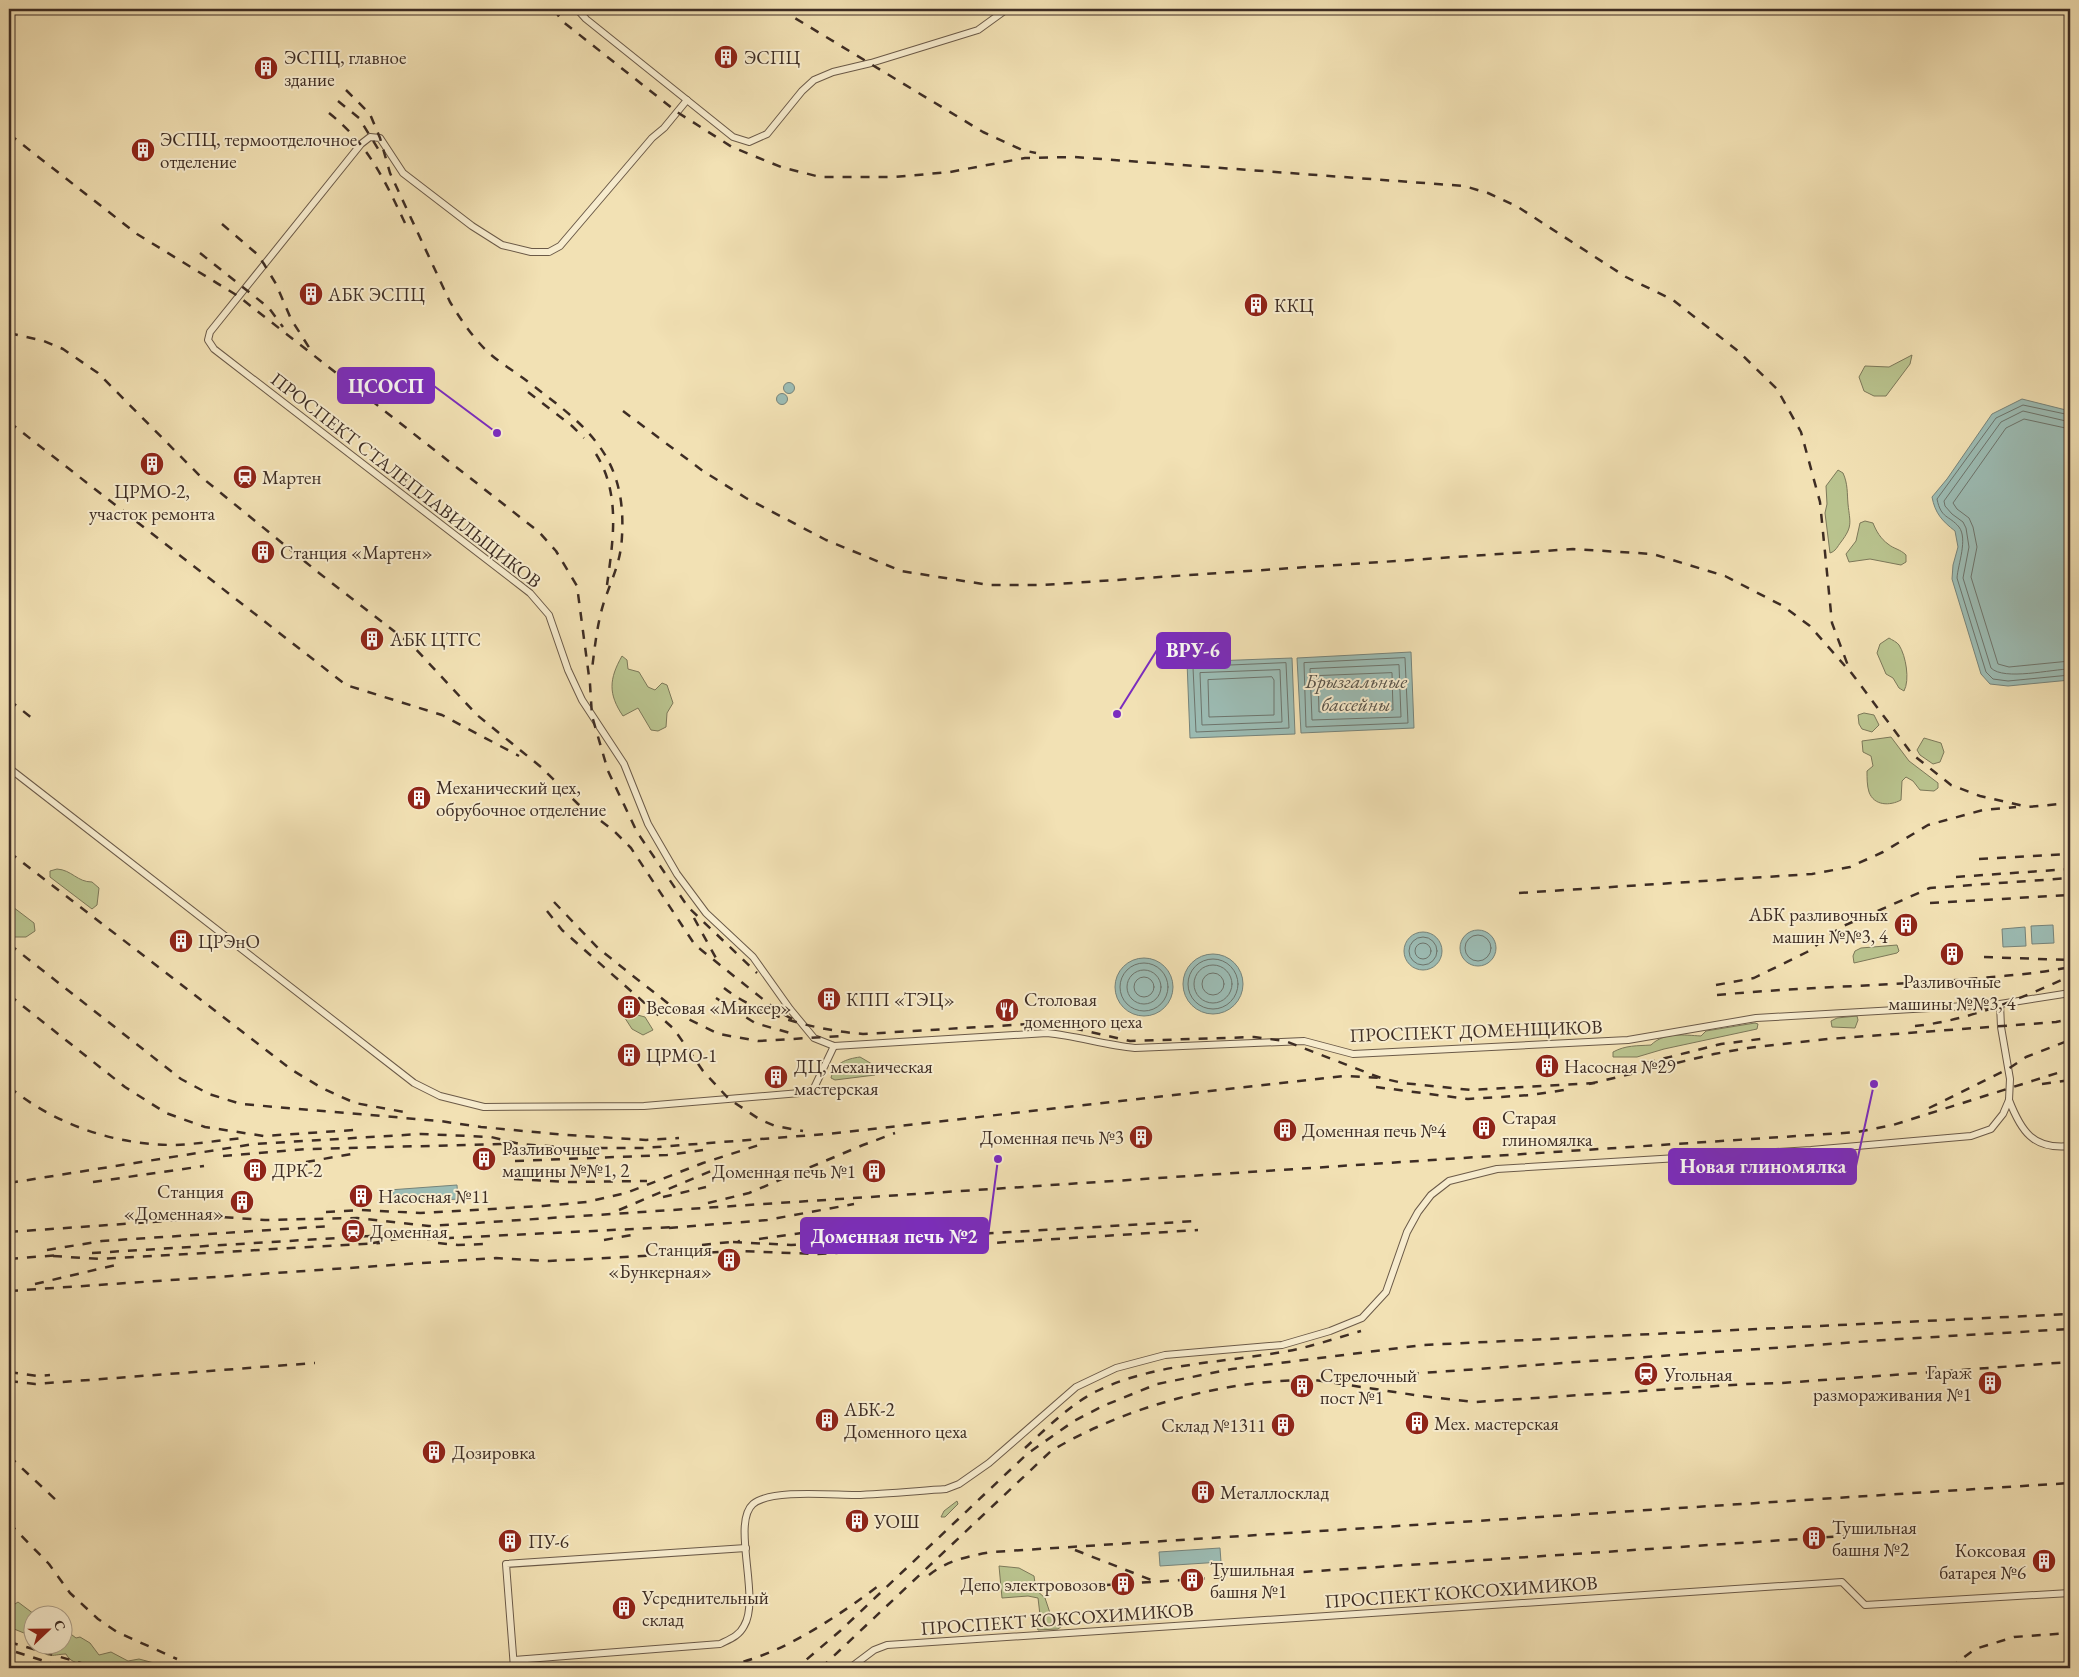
<svg xmlns="http://www.w3.org/2000/svg" width="2079" height="1677" viewBox="0 0 2079 1677" font-family="'EB Garamond',serif">
<style>
.green{fill:#b9c38e;stroke:#7c7859}
.water{fill:#9cbcb4;stroke:#76837a}
.lines{fill:none;stroke-linecap:round;stroke-linejoin:round}
.shore{stroke:#6d746c;stroke-width:1}
.street-casing{stroke:#6b5a48;stroke-width:8}
.street{stroke:#f7ecce;stroke-width:6}
.rail{stroke:#3e2d24;stroke-width:2.5;stroke-dasharray:9 9;stroke-linecap:butt}
.labels{text-anchor:middle;dominant-baseline:central;stroke-width:4;stroke-linejoin:round;paint-order:stroke}
.poi-label{font-size:19px;fill:#3e2d24;stroke:#f7ecce;text-anchor:start}
.street-label{font-size:19px;fill:#3e2d24;stroke:#f7ecce}
.water-label{font-size:20px;font-style:italic;fill:#565148;stroke:#f7ecce}
.leader{fill:none;stroke:#7b2cbf;stroke-width:2}
.callout-dot{fill:#7b2cbf;stroke:#f7ecce;stroke-width:2}
.callout{fill:#7b2cbf;stroke:#7b2cbf;stroke-width:2}
.callout-label{font-size:20px;text-anchor:middle;font-weight:bold;fill:#fff}
</style>
<rect width="100%" height="100%" fill="#f2e1b4"/>
<filter id="stains"><feTurbulence type="fractalNoise" baseFrequency=".004" numOctaves="4"/><feColorMatrix values="0 0 0 0 .2 0 0 0 0 .09 0 0 0 0 .02 0 0 0 .5 -.17"/></filter>
<radialGradient id="worn" r=".72"><stop offset=".6" stop-color="#630" stop-opacity="0"/><stop offset="1" stop-color="#630" stop-opacity=".3"/></radialGradient>
<g class="green">
<polygon points="1912,355 1910,364 1886,396 1874,396 1864,391 1859,377 1865,366 1889,367"/>
<path d="M1838,470L1843,473C1848,484 1847,493 1848,504C1850,523 1853,526 1841,542C1837,547 1836,551 1830,553L1825,513L1827,504L1826,486Z"/>
<path d="M1865,521L1873,523C1876,531 1881,539 1888,544C1894,549 1900,549 1906,555V562L1901,565L1870,559L1849,562L1846,554L1856,541L1860,523Z"/>
<path d="M1889,638C1892,640 1897,642 1899,645C1906,656 1910,680 1904,691L1899,688L1893,678L1886,674L1877,653L1880,644Z"/>
<path d="M622,656L627,660L628,669L639,672L648,687L655,690L662,683L667,685L673,703L667,713L666,727L658,731L651,730L638,708L623,716C608,694 609,679 622,656Z"/>
<polygon points="1864,713 1874,715 1879,725 1872,732 1862,729 1859,724 1858,715"/>
<path d="M1891,737L1909,761L1938,783V788L1934,791L1920,790L1913,781L1906,777L1902,781L1901,800C1890,806 1874,806 1869,792C1867,786 1867,778 1867,771L1873,766L1871,756L1863,752L1862,741Z"/>
<polygon points="1924,738 1941,743 1944,752 1940,762 1933,764 1920,755 1917,750"/>
<path d="M57,869C72,870 77,882 92,882L99,888L97,905L92,909L50,877V871Z"/>
<polygon points="9,904 34,923 35,931 26,937 9,937"/>
<polygon points="1897,945 1899,951 1897,953 1854,963 1853,956 1855,951 1861,948"/>
<polygon points="626,1012 645,1017 653,1030 643,1035 632,1029 623,1015"/>
<polygon points="1857,1016 1858,1020 1855,1028 1832,1027 1831,1021 1837,1018"/>
<path d="M1755,1023L1758,1024L1757,1029L1664,1049L1637,1057H1613V1052C1626,1045 1637,1046 1651,1045C1664,1032 1684,1035 1701,1036L1706,1031Z"/>
<path d="M860,1057L872,1064L875,1075L835,1080L831,1078C834,1063 846,1059 860,1057Z"/>
<polygon points="957,1501 958,1504 945,1517 941,1517 944,1511"/>
<polygon points="999,1566 1019,1568 1034,1576 1036,1590 1045,1598 1051,1616 1060,1619 1062,1626 1058,1629 1038,1630 1035,1624 1035,1619 1040,1615 1038,1598 1028,1596 1002,1598"/>
<polygon points="18,1602 34,1614 32,1614 32,1631 24,1633 9,1627 9,1608"/>
<path d="M63,1628L76,1638L80,1637L90,1643L99,1655L111,1652L128,1661L139,1659L173,1668H105C93,1663 73,1668 66,1654C55,1654 46,1660 40,1647L42,1645L62,1644Z"/>
</g>
<g class="water">
<circle cx="789" cy="388" r="5.5"/>
<circle cx="782" cy="399" r="5.5"/>
<path d="M2022,399L2070,411V680L2008,686L1990,684L1981,674L1952,579L1953,565L1958,547L1955,531C1942,521 1935,513 1932,497L1947,479L1992,414Z"/>
<polygon points="1411,652 1414,728 1301,733 1297,658"/>
<polygon points="1292,658 1295,734 1190,738 1187,662"/>
<polygon points="2053,925 2054,943 2032,944 2031,926"/>
<polygon points="2025,927 2026,946 2003,947 2002,929"/>
<circle cx="1478" cy="948" r="18"/>
<circle cx="1423" cy="951" r="19"/>
<circle cx="1213" cy="984" r="30"/>
<circle cx="1144" cy="987" r="29"/>
<polygon points="457,1185 458,1199 390,1204 389,1190"/>
<polygon points="1220,1548 1221,1562 1160,1566 1159,1552"/>
</g>
<g class="lines">
<g class="shore">
<path d="M2070,415L2023,405L1996,418L1937,499C1941,519 1949,515 1959,527C1968,539 1958,564 1957,578L1986,672L1993,679L2008,681L2070,675"/>
<path d="M2070,422L2023,411L2001,422L1944,501L1945,506L1952,514L1963,522L1966,528L1969,547L1963,578L1991,668C2004,681 2052,669 2070,669"/>
<polyline points="2070,429 2024,419 2006,428 1953,503 1957,509 1969,518 1973,527 1977,547 1971,577 1998,664 2009,667 2070,661"/>
<polygon points="1405,658 1408,723 1306,727 1304,663"/>
<polygon points="1286,663 1289,728 1196,732 1193,667"/>
<polygon points="1399,665 1401,717 1312,720 1310,669"/>
<polygon points="1280,670 1282,722 1202,725 1200,673"/>
<polygon points="1392,673 1393,710 1319,712 1318,676"/>
<polygon points="1272,677 1274,680 1274,715 1209,717 1208,680"/>
<circle cx="1478" cy="948" r="13"/>
<circle cx="1423" cy="951" r="14"/>
<circle cx="1423" cy="951" r="8"/>
<circle cx="1213" cy="984" r="25"/>
<circle cx="1144" cy="987" r="24"/>
<circle cx="1213" cy="984" r="19"/>
<circle cx="1144" cy="987" r="17"/>
<circle cx="1213" cy="984" r="11"/>
<circle cx="1144" cy="987" r="10"/>
</g>
<g class="street-casing">
<g id="street">
<polyline points="577,9 586,19 733,137 749,142 767,134 802,91 814,80 833,72 871,63 978,30 1007,9"/>
<path d="M687,100L664,128L652,138L560,246L549,252H531L502,245L472,226L403,173L380,138L370,137L361,144L210,332L208,340L214,349L530,593L549,615L568,670L582,700L624,764L648,824L677,874L706,913L753,957L790,1009L814,1038L834,1046L1047,1033C1077,1036 1105,1045 1135,1048L1304,1041L1353,1054L1628,1040L1756,1018L2000,1004L2070,993"/>
<polyline points="9,768 414,1083 440,1096 484,1107 644,1106 800,1093 814,1088 834,1046"/>
<path d="M2009,1100C2021,1131 2033,1150 2070,1146"/>
<path d="M514,1660L720,1644C730,1639 739,1636 744,1626C761,1599 731,1523 753,1504C771,1489 832,1495 855,1495C885,1494 916,1491 946,1489L959,1484L989,1463L1076,1387L1116,1368L1165,1355L1282,1345L1330,1331L1362,1318L1386,1292L1407,1232L1418,1212L1431,1195L1449,1181L1497,1169L1811,1150L1971,1136L1991,1129L2003,1114L2009,1100L2010,1079L2001,1027L2000,1004"/>
<polyline points="514,1668 506,1564 746,1548"/>
<polyline points="850,1668 874,1650 887,1645 1842,1582 1865,1605 2070,1593"/>
</g>
</g>
<use href="#street" class="street"/>
<g class="rail">
<polyline points="554,9 562,21 677,112 732,147 781,167 820,177 895,177 950,172 1025,158 1074,157 1464,186 1488,193 1518,207 1626,277 1673,300 1738,351 1777,389 1801,432 1820,502 1832,623 1850,671 1912,754 1951,785 1980,796 2028,807 2070,803"/>
<polyline points="780,9 983,132 1022,150 1036,153"/>
<path d="M346,90L370,114L380,138L390,173L450,302C461,320 473,338 489,353C499,362 512,370 523,378C582,423 627,452 622,536C621,562 612,578 604,602C597,624 595,646 592,669"/>
<polyline points="338,101 359,118 380,152"/>
<path d="M329,113C368,144 384,179 405,223"/>
<polyline points="9,134 137,234 238,296 539,532 556,551 577,586 590,684 592,716 608,771 637,832 688,907 757,973"/>
<polyline points="222,224 257,254 264,264 276,284 291,319 310,349"/>
<polyline points="200,253 269,308 283,327"/>
<polyline points="9,333 44,341 63,349 98,373 200,476 319,573 412,645 477,715 541,767 578,804 613,830 631,848 695,945 779,1012 798,1022"/>
<polyline points="528,392 572,426 584,438"/>
<polyline points="623,411 703,471 746,498 826,540 901,571 989,585 1042,585 1573,549 1653,554 1725,576 1783,606 1810,626 1845,666"/>
<polyline points="9,422 346,685 442,715 519,756"/>
<path d="M596,454C621,494 613,541 607,585"/>
<polyline points="9,700 37,722"/>
<polyline points="9,852 292,1070 322,1088 355,1103 404,1112"/>
<polyline points="1979,859 2070,854"/>
<polyline points="1956,877 2070,869"/>
<polyline points="1519,893 1812,874 1850,867 1883,852 1928,825 1983,810 2016,807"/>
<polyline points="554,902 598,948 628,972 688,1019 719,1034 758,1041 842,1036"/>
<polyline points="1930,903 2070,895"/>
<polyline points="547,911 562,930 674,1029 703,1071 729,1099 759,1119 775,1126 803,1131"/>
<polyline points="694,918 717,960"/>
<polyline points="9,944 181,1079 209,1094 241,1104 440,1121 481,1127 567,1135 646,1140 679,1138"/>
<polyline points="1984,957 2070,960"/>
<polyline points="1716,985 1754,978 1807,952 1841,927 1930,888 2070,878"/>
<path d="M724,988C761,1017 817,1030 863,1034L1030,1024L1060,1025L1130,1041L1254,1037L1285,1041L1381,1078L1403,1083L1471,1090L1595,1083"/>
<polyline points="9,995 125,1087 166,1113 205,1127 264,1136 354,1130"/>
<path d="M1717,995C1800,987 1884,986 1968,979C2002,976 2037,974 2070,967"/>
<polyline points="716,998 755,1023 797,1035"/>
<path d="M1915,1026C1967,1021 2023,998 2070,976"/>
<polyline points="1646,1063 1721,1044 1768,1038"/>
<polyline points="1589,1084 1714,1054 1748,1048 1828,1039 2056,1022 2070,1019"/>
<polyline points="2042,1084 2070,1080"/>
<path d="M9,1087C56,1125 115,1145 175,1145C198,1144 221,1140 244,1138"/>
<polyline points="1376,1087 1468,1099 1531,1095 1564,1090"/>
<polyline points="1929,1108 2008,1069 2026,1057 2070,1040"/>
<polyline points="504,1153 532,1151"/>
<polyline points="223,1156 308,1149 505,1144"/>
<polyline points="515,1161 667,1155 703,1150"/>
<polyline points="306,1162 357,1153"/>
<polyline points="514,1179 567,1182 647,1181"/>
<polyline points="93,1182 204,1166"/>
<polyline points="9,1183 254,1144 421,1134 491,1137 520,1144 575,1148 644,1148 827,1134 1344,1076 1381,1078"/>
<polyline points="663,1197 706,1187"/>
<polyline points="708,1203 749,1193 863,1145 895,1133"/>
<polyline points="619,1210 711,1171"/>
<polyline points="326,1212 361,1210 420,1213 543,1206 587,1202 626,1193 703,1163 759,1145"/>
<polyline points="669,1228 767,1220 854,1204"/>
<polyline points="9,1232 222,1217 265,1220 357,1218 429,1226 1858,1132 1893,1125 2070,1069"/>
<polyline points="427,1239 674,1227"/>
<polyline points="759,1239 816,1231"/>
<polyline points="604,1240 637,1234"/>
<polyline points="733,1242 791,1245 1197,1221"/>
<polyline points="373,1243 437,1232"/>
<polyline points="438,1243 458,1245 485,1244"/>
<polyline points="702,1245 740,1241"/>
<polyline points="47,1250 102,1241 331,1226"/>
<polyline points="92,1253 386,1235"/>
<polyline points="53,1256 100,1259 380,1243"/>
<polyline points="9,1259 59,1255"/>
<polyline points="35,1284 120,1264"/>
<polyline points="9,1291 496,1258 549,1261 738,1251 818,1254 1198,1230"/>
<polyline points="9,1372 38,1376 50,1375"/>
<polyline points="1338,1379 1899,1339 2070,1329"/>
<polyline points="9,1381 35,1384 315,1363"/>
<path d="M1025,1448C1047,1428 1069,1405 1097,1391C1159,1361 1232,1363 1298,1349C1319,1344 1340,1337 1361,1331"/>
<polyline points="9,1456 57,1501"/>
<polyline points="9,1523 49,1564 70,1593 98,1619 117,1632 177,1659"/>
<polyline points="1075,1550 1154,1581"/>
<path d="M929,1575C948,1560 969,1556 992,1552L2070,1483"/>
<polyline points="1106,1585 1845,1536"/>
<polyline points="9,1642 98,1668"/>
<polyline points="16,1652 66,1668"/>
<path d="M690,1668C703,1667 716,1667 729,1665C782,1655 838,1616 881,1584"/>
<polyline points="791,1668 806,1660 840,1631 1027,1454 1074,1421 1103,1406 1157,1384 1232,1369 1423,1345 2070,1314"/>
<path d="M821,1668L1051,1451C1126,1406 1228,1379 1315,1380L1421,1396L1475,1402L1747,1384L1782,1383L2070,1362"/>
<polyline points="1950,1668 1975,1649 2014,1637 2070,1633"/>
</g>
</g>
<defs>
<g id="building-disc" transform="scale(1.25)"><circle r="9.5" fill="#8f2418" stroke="#f7ecce"/><path d="M-4-6H4V6H1V3H-1V6H-4ZM-2.5-4.3h1.7v1.8h-1.7ZM.8-4.3h1.7v1.8H.8ZM-2.5-1h1.7V.8h-1.7ZM.8-1h1.7V.8H.8Z" fill="#fff"/></g>
<g id="station-disc" transform="scale(1.25)"><circle r="9.5" fill="#8f2418" stroke="#f7ecce"/><path d="M-3-6H3Q5-6 5-4V2Q5 4 3 4L4.5 6H3L1.5 4h-3L-3 6H-4.5L-3 4Q-5 4-5 2V-4Q-5-6-3-6ZM-3.5-4v3h7v-3ZM-3.5 1v1.5H-2V1ZM2 1v1.5H3.5V1Z" fill="#fff"/></g>
<g id="restaurant-disc" transform="scale(1.25)"><circle r="9.5" fill="#8f2418" stroke="#f7ecce"/><path d="M-5-6h1v4h1v-4h1v4h1v-4h1v5L-1.5 .5V6h-2V.5L-5-1ZM5-6V6H3V1.5H1.5Q1.5-4 5-6Z" fill="#fff"/></g>
</defs>
<g fill-rule="evenodd">
<use href="#building-disc" x="726" y="57"/>
<use href="#building-disc" x="266" y="68"/>
<use href="#building-disc" x="143" y="150"/>
<use href="#building-disc" x="311" y="294"/>
<use href="#building-disc" x="1256" y="305"/>
<use href="#building-disc" x="152" y="464"/>
<use href="#station-disc" x="245" y="477"/>
<use href="#building-disc" x="263" y="552"/>
<use href="#building-disc" x="372" y="639"/>
<use href="#building-disc" x="419" y="798"/>
<use href="#building-disc" x="1906" y="925"/>
<use href="#building-disc" x="181" y="941"/>
<use href="#building-disc" x="1952" y="954"/>
<use href="#building-disc" x="829" y="999"/>
<use href="#building-disc" x="629" y="1007"/>
<use href="#restaurant-disc" x="1007" y="1010"/>
<use href="#building-disc" x="629" y="1055"/>
<use href="#building-disc" x="1547" y="1066"/>
<use href="#building-disc" x="776" y="1077"/>
<use href="#building-disc" x="1484" y="1128"/>
<use href="#building-disc" x="1285" y="1130"/>
<use href="#building-disc" x="1141" y="1137"/>
<use href="#building-disc" x="484" y="1159"/>
<use href="#building-disc" x="255" y="1170"/>
<use href="#building-disc" x="874" y="1171"/>
<use href="#building-disc" x="361" y="1196"/>
<use href="#building-disc" x="242" y="1202"/>
<use href="#station-disc" x="353" y="1231"/>
<use href="#building-disc" x="729" y="1260"/>
<use href="#station-disc" x="1646" y="1374"/>
<use href="#building-disc" x="1990" y="1383"/>
<use href="#building-disc" x="1302" y="1386"/>
<use href="#building-disc" x="827" y="1420"/>
<use href="#building-disc" x="1417" y="1423"/>
<use href="#building-disc" x="1283" y="1425"/>
<use href="#building-disc" x="434" y="1452"/>
<use href="#building-disc" x="1203" y="1492"/>
<use href="#building-disc" x="857" y="1521"/>
<use href="#building-disc" x="1814" y="1538"/>
<use href="#building-disc" x="510" y="1541"/>
<use href="#building-disc" x="2044" y="1561"/>
<use href="#building-disc" x="1192" y="1580"/>
<use href="#building-disc" x="1123" y="1584"/>
<use href="#building-disc" x="624" y="1608"/>
</g>
<g class="labels">
<g class="poi-label">
<text x="284" y="57">ЭСПЦ, главное<tspan x="284" dy="22">здание</tspan></text>
<text x="744" y="57">ЭСПЦ</text>
<text x="160" y="139">ЭСПЦ, термоотделочное<tspan x="160" dy="22">отделение</tspan></text>
<text x="328" y="294">АБК ЭСПЦ</text>
<text x="1274" y="305">ККЦ</text>
<text x="262" y="477">Мартен</text>
<text x="152" y="491" text-anchor="middle">ЦРМО-2,<tspan x="152" dy="22">участок ремонта</tspan></text>
<text x="280" y="552">Станция «Мартен»</text>
<text x="390" y="639">АБК ЦТГС</text>
<text x="436" y="787">Механический цех,<tspan x="436" dy="22">обрубочное отделение</tspan></text>
<text x="1888" y="914" text-anchor="end">АБК разливочных<tspan x="1888" dy="22">машин №№3, 4</tspan></text>
<text x="198" y="941">ЦРЭнО</text>
<text x="1952" y="981" text-anchor="middle">Разливочные<tspan x="1952" dy="22">машины №№3, 4</tspan></text>
<text x="846" y="999">КПП «ТЭЦ»</text>
<text x="1024" y="999">Столовая<tspan x="1024" dy="22">доменного цеха</tspan></text>
<text x="646" y="1007">Весовая «Миксер»</text>
<text x="646" y="1055">ЦРМО-1</text>
<text x="794" y="1066">ДЦ, механическая<tspan x="794" dy="22">мастерская</tspan></text>
<text x="1564" y="1066">Насосная №29</text>
<text x="1502" y="1117">Старая<tspan x="1502" dy="22">глиномялка</tspan></text>
<text x="1302" y="1130">Доменная печь №4</text>
<text x="1124" y="1137" text-anchor="end">Доменная печь №3</text>
<text x="502" y="1148">Разливочные<tspan x="502" dy="22">машины №№1, 2</tspan></text>
<text x="272" y="1170">ДРК-2</text>
<text x="856" y="1171" text-anchor="end">Доменная печь №1</text>
<text x="224" y="1191" text-anchor="end">Станция<tspan x="224" dy="22">«Доменная»</tspan></text>
<text x="378" y="1196">Насосная №11</text>
<text x="370" y="1231">Доменная</text>
<text x="712" y="1249" text-anchor="end">Станция<tspan x="712" dy="22">«Бункерная»</tspan></text>
<text x="1972" y="1372" text-anchor="end">Гараж<tspan x="1972" dy="22">размораживания №1</tspan></text>
<text x="1664" y="1374">Угольная</text>
<text x="1320" y="1375">Стрелочный<tspan x="1320" dy="22">пост №1</tspan></text>
<text x="844" y="1409">АБК-2<tspan x="844" dy="22">Доменного цеха</tspan></text>
<text x="1434" y="1423">Мех. мастерская</text>
<text x="1266" y="1425" text-anchor="end">Склад №1311</text>
<text x="452" y="1452">Дозировка</text>
<text x="1220" y="1492">Металлосклад</text>
<text x="874" y="1521">УОШ</text>
<text x="1832" y="1527">Тушильная<tspan x="1832" dy="22">башня №2</tspan></text>
<text x="528" y="1541">ПУ-6</text>
<text x="2026" y="1550" text-anchor="end">Коксовая<tspan x="2026" dy="22">батарея №6</tspan></text>
<text x="1210" y="1569">Тушильная<tspan x="1210" dy="22">башня №1</tspan></text>
<text x="1106" y="1584" text-anchor="end">Депо электровозов</text>
<text x="642" y="1597">Усреднительный<tspan x="642" dy="22">склад</tspan></text>
</g>
<g class="street-label">
<text transform="translate(406 480) rotate(38)">ПРОСПЕКТ СТАЛЕПЛАВИЛЬЩИКОВ</text>
<text transform="translate(1476 1031) rotate(-2)">ПРОСПЕКТ ДОМЕНЩИКОВ</text>
<text transform="translate(1461 1592) rotate(-4)">ПРОСПЕКТ КОКСОХИМИКОВ</text>
<text transform="translate(1057 1619) rotate(-4)">ПРОСПЕКТ КОКСОХИМИКОВ</text>
</g>
<g class="water-label">
<text x="1356" y="681">Брызгальные<tspan x="1356" dy="23">бассейны</tspan></text>
</g>
</g>
<path class="leader" d="M497 433L434 386M1117 714L1157 650M1874 1084L1856 1166M998 1159L988 1236"/>
<g class="callout-dot">
<circle cx="497" cy="433" r="5"/>
<circle cx="1117" cy="714" r="5"/>
<circle cx="1874" cy="1084" r="5"/>
<circle cx="998" cy="1159" r="5"/>
</g>
<g class="callout">
<rect x="338" y="368" width="96" height="35" rx="5"/>
<rect x="1157" y="633" width="73" height="35" rx="5"/>
<rect x="1669" y="1149" width="187" height="35" rx="5"/>
<rect x="801" y="1218" width="187" height="35" rx="5"/>
</g>
<g class="callout-label">
<text x="386" y="393">ЦСОСП</text>
<text x="1193" y="657">ВРУ-6</text>
<text x="1763" y="1173">Новая глиномялка</text>
<text x="894" y="1243">Доменная печь №2</text>
</g>
<rect width="2079" height="1677" fill="none" stroke="#f2e1b4" stroke-width="30"/>
<rect x="10" y="10" width="2059" height="1657" fill="none" stroke="#3e2d24" stroke-width="2.5"/>
<rect x="15" y="15" width="2049" height="1647" fill="none" stroke="#3e2d24"/>
<g transform="translate(48 1630) rotate(68)"><circle r="24" fill="#f7ecce" stroke="#ada08a"/>
<path d="M0-4L9 19L0 12L-9 19Z" fill="#8f2418"/>
<text y="-8" font-size="14" font-weight="bold" text-anchor="middle" fill="#3e2d24">С</text>
</g>
<rect width="100%" height="100%" filter="url(#stains)"/>
<rect width="100%" height="100%" fill="url(#worn)"/>
</svg>
